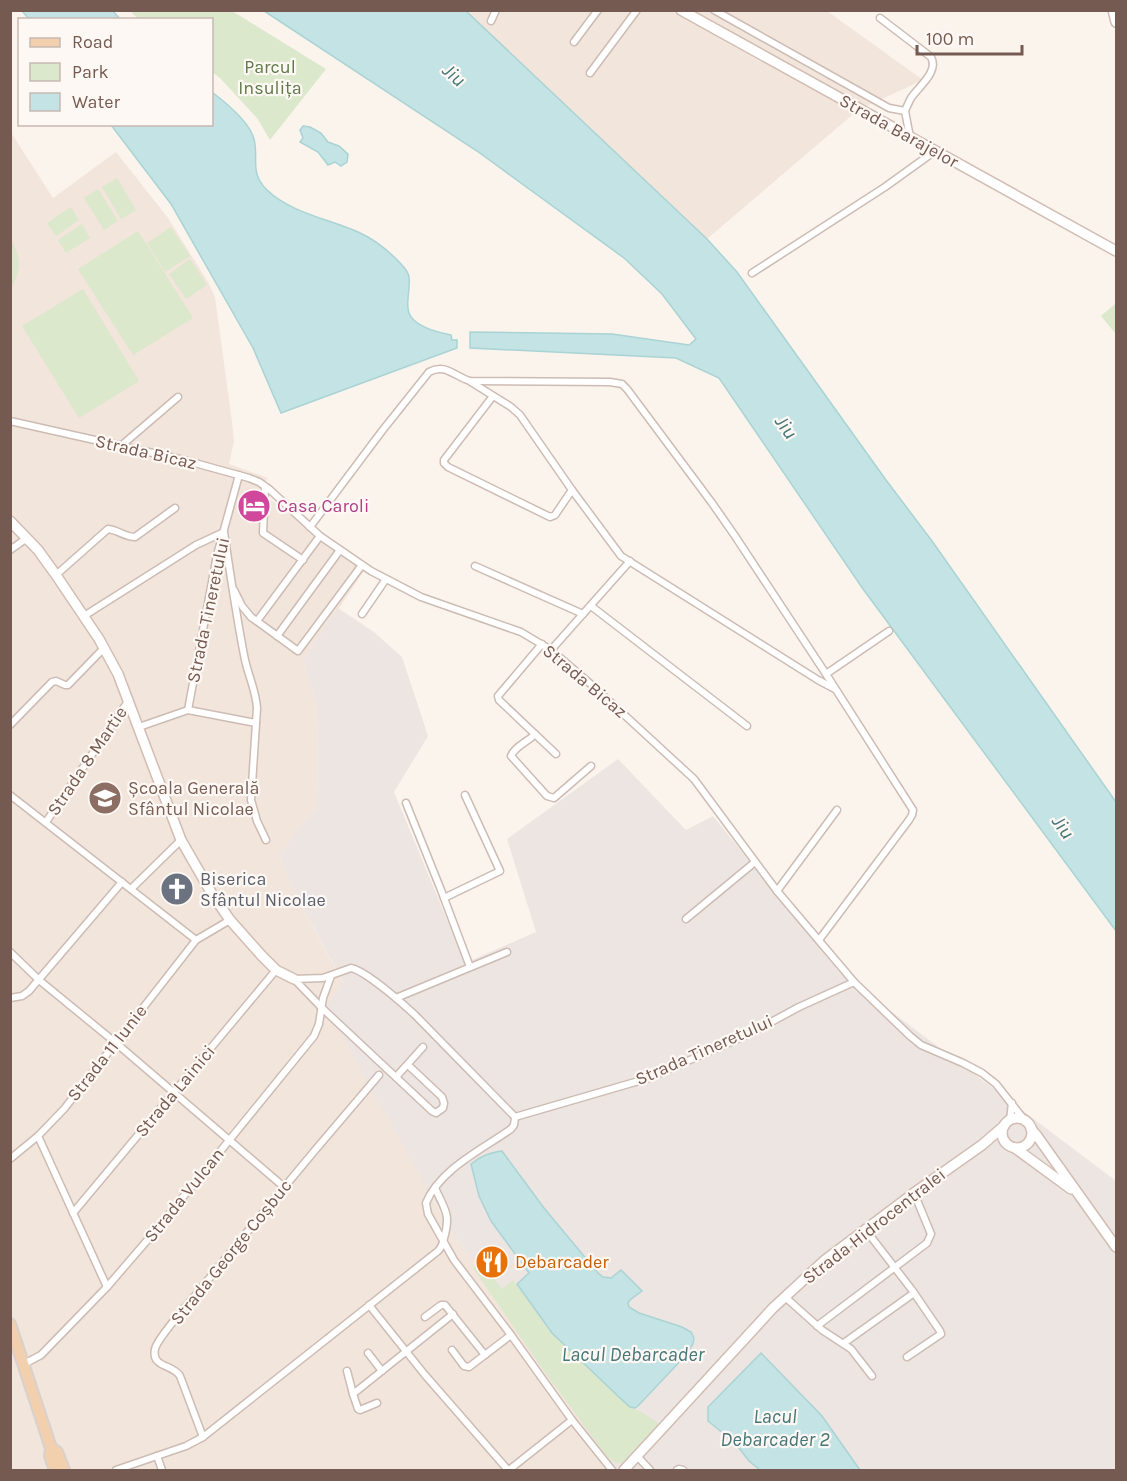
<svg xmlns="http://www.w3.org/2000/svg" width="1127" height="1481" viewBox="0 0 1127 1481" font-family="Karla,sans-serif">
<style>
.residential{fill:#f2e5dc}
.industrial{fill:#ece5e2}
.green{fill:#dbe8cc}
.water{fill:#c3e3e4;stroke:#aad3d4;stroke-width:1.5}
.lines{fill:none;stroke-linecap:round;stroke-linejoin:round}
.street-casing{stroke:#cdbcb3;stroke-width:9}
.secondary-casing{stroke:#d2bdb3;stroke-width:12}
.primary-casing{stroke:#d8d1ce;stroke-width:14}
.street{stroke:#fff;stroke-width:6}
.secondary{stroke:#fff;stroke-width:9}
.primary{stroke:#f2d0ad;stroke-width:10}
.labels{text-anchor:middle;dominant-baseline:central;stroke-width:4.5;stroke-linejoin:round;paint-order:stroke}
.park-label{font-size:18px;fill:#5e794a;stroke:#fef8f4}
.street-label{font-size:18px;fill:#755a51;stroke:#fef8f4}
.hotel-label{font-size:18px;fill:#b23c85;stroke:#fef8f4;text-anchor:start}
.education-label{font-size:18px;fill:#785e54;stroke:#fef8f4;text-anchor:start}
.worship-label{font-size:18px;fill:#5b616d;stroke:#fef8f4;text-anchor:start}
.food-label{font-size:18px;fill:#c56008;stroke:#fef8f4;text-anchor:start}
.water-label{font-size:20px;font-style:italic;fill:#467678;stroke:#fef8f4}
</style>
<rect width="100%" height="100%" fill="#fbf4ed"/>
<g class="residential">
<polygon points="466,11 827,11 923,80 858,110 707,239"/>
<polygon points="10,131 53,198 116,152 168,218 208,282 215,297 232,422 234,441 229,464 268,478 259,491 364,571 303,661 318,708 317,809 296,831 280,855 290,884 343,983 434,1201 453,1234 617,1457 606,1470 11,1470"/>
</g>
<polygon class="industrial" points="338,608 374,632 402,657 428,736 394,792 465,963 536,932 507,839 618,759 686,830 713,816 839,972 1116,1181 1116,1470 606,1470 617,1457 453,1234 326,1008 343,982 290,884 280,855 296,831 317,809 318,708 303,661"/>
<g class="green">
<polygon points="130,11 232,11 326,69 270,140 257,118 220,78 212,72 212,20 138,19"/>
<polygon points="117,178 136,210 121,219 102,187"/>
<polygon points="98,189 118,221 104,230 84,198"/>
<polygon points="71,207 79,220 56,236 47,223"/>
<polygon points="82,224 90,238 66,253 58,240"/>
<polygon points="171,227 190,256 165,272 147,243"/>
<polygon points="138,231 193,318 133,355 78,269"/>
<path d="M11,240C21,256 22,271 11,287Z"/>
<polygon points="190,259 207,285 186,299 169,274"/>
<polygon points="83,289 139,381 79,418 22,326"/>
<polygon points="1116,303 1116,331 1115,333 1101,316"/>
<path d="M482,1262L502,1289L513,1280L551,1333L630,1407L642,1412L659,1424L628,1460C618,1467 612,1462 605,1454L541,1367L473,1268Z"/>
</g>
<g class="water">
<polygon points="22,11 113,11 120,19 29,19"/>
<polygon points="264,11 466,11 707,239 737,272 886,480 932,541 1116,802 1116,931 863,589 719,378 676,358 470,348 470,332 612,334 689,345 696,339 662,294 624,258 477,151"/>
<path d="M212,92C225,102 250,122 254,139C259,159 249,172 267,190C291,213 329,219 358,232C374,239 390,252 402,265C408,271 410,276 409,285C409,293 407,301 408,308C409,326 437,332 451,335L452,340H457V348L281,413L253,348L171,204L111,125L212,124Z"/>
<polygon points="303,126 310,127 321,133 328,142 339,146 348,154 347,162 341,166 335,162 328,165 318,152 300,142 303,138 300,130"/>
<path d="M502,1151L544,1208L598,1273L603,1277L611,1278L621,1270L642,1291L630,1300L628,1303L629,1307L639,1313L682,1327L691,1332L694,1338L693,1344L685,1356L638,1406L635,1408L630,1407L620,1398L552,1333L517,1284L529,1273L491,1221L479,1196L471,1164C481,1156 489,1153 502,1151Z"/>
<polygon points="761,1353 822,1416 860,1470 760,1470 749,1461 735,1443 708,1421 708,1407"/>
</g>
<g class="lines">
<g class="street-casing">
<g id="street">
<polyline points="714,10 889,108 905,111 910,137"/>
<path d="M880,18L931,57C939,72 919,86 911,98C909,102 907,106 905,111"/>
<polyline points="491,21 496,10"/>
<polyline points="574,42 598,10"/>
<polyline points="590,73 637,10"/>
<polyline points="752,273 885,187 935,151"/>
<polyline points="471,382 511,407 520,415 572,490 621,556 818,680 835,689"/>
<polyline points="493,396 444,460 444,463 448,467 550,517 555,515 572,490"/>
<polyline points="10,421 184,460 249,478 259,482 269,489 320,536 371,571 421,597 521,632 551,650 594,687 694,779 777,891 854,982 910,1036 921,1045 963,1063 982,1073 996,1084 1026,1122"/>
<polyline points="122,445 178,397"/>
<polyline points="265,487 263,533 303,560"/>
<path d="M310,527L382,431L429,372C445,363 454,376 470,381L610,382L622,384L627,389L712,503L735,536L826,674L913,810L912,815L909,820L819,940"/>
<polyline points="10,550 27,538"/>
<polyline points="475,566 583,614"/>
<path d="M56,575L108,529C118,530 125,537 135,537L175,508"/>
<polyline points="234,590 242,606 251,617 298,651 362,565"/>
<polyline points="591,606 747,726"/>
<polyline points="362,614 386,579"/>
<path d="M84,616L196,545L224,532C230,573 236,614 244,655C247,673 256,690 257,708L251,800L257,821L266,840"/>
<polyline points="257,621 320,536"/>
<polyline points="277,636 340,550"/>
<polyline points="542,644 498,696 499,700 556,754"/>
<polyline points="551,650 630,561"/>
<polyline points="826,674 889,631"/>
<polyline points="188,710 217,555 239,475"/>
<polyline points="10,725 52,682 56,681 65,685 68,685 104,648"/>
<polyline points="139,727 188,710 256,723"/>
<path d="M535,734C528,742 515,746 511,756L547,796L554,798L591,766"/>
<polyline points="10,795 196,940"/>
<polyline points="406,803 441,890 470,967"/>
<polyline points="46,822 129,700"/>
<polyline points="131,889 181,840"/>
<polyline points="777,891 837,810"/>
<polyline points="444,898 500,871 465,795"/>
<polyline points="686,919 755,862"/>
<polyline points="10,952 39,980 116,1043 284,1187"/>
<polyline points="10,998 22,996 29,991 122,882"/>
<polyline points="396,998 507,952"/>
<path d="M408,1065L442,1097L444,1103L443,1108L436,1113L432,1111L322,1008L294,979L323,978L351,968C366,971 403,1004 415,1015L515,1117L514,1125L511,1129C483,1149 440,1169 426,1203L428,1214L454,1260L511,1335L572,1420L612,1470"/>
<polyline points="396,1077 423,1047"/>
<polyline points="515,1117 649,1078 749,1034 799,1007 854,982"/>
<polyline points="1010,1120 1012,1103"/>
<polyline points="38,1136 107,1287"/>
<polyline points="10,1159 38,1136 64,1109 196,940 230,920"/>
<polyline points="73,1213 276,970"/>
<polyline points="865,1229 912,1290 940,1331 941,1334 907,1357"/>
<polyline points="785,1297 822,1330 851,1349 872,1376"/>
<polyline points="369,1305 425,1375 508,1470"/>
<polyline points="425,1317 441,1305 445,1305 485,1355"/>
<polyline points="817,1326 927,1243 931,1234 914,1193"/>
<polyline points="844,1343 914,1293"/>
<polyline points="452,1350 464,1366 469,1367 511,1335"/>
<polyline points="368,1353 382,1371"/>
<polyline points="24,1364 41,1355 107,1287 157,1229 314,1036 319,1024 323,998 331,976"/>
<polyline points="347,1371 353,1394"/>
<polyline points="377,1403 360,1410 358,1409 353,1394 453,1314"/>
<path d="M203,1437L180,1376C173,1364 151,1368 155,1349C157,1338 190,1302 199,1291C258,1218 318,1146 379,1075"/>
<polyline points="157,1456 162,1470"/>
<polyline points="637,1456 650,1470"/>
<path d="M116,1470L186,1446L203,1437L438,1251C442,1247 443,1243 444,1238C451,1214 445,1210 435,1188"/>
<polyline points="509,1470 572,1420"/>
<polyline points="677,1470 679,1469 683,1470"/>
</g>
</g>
<g class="secondary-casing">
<g id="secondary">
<polyline points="681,10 1116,251"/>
<polyline points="1113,10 1116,22"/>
<polyline points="10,521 38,550 56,575 99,639 118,674 181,840 212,894 230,920 262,956 276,970 294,979"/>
<circle cx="1017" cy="1133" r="15"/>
<polyline points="1031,1129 1037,1136 1116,1247"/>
<polyline points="1015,1148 1071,1189"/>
<polyline points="624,1470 773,1308 825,1260 914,1193 982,1145 1004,1126"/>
</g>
</g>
<g class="primary-casing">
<g id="primary">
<polyline points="10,1324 51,1448 57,1452 64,1470"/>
<polyline points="51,1448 50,1456 55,1470"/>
</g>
</g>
<use href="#street" class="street"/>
<use href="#secondary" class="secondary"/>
<use href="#primary" class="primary"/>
</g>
<defs>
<g id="hotel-disc" transform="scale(1.725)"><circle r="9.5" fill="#d1479c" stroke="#fef8f4"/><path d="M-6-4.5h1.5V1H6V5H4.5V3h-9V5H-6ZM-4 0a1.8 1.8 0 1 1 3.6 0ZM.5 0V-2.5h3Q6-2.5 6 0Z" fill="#fff"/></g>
<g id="school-disc" transform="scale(1.725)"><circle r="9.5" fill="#8d6e63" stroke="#fef8f4"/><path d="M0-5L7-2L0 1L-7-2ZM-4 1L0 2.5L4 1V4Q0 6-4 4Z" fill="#fff"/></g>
<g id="church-disc" transform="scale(1.725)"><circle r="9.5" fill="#6b7280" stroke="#fef8f4"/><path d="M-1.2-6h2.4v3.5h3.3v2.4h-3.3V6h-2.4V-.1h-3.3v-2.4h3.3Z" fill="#fff"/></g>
<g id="restaurant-disc" transform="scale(1.725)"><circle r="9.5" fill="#e8710a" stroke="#fef8f4"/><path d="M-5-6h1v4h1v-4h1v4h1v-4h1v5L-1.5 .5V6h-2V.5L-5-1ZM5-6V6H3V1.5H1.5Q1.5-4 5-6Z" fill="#fff"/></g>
</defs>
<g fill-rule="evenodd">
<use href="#hotel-disc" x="254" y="506"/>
<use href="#school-disc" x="105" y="798"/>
<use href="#church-disc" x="177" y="889"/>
<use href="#restaurant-disc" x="492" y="1262"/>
</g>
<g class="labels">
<g class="park-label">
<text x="270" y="67">Parcul<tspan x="270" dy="21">Insulița</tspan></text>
</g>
<g class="street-label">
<text transform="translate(899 131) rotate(29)">Strada Barajelor</text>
<text transform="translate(146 452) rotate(13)">Strada Bicaz</text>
<text transform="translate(208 610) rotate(-78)">Strada Tineretului</text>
<text transform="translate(585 681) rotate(40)">Strada Bicaz</text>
<text transform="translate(87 761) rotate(-56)">Strada 8 Martie</text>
<text transform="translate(704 1050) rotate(-24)">Strada Tineretului</text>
<text transform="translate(107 1053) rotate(-52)">Strada 11 Iunie</text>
<text transform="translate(175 1091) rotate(-50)">Strada Lainici</text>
<text transform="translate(184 1195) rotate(-51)">Strada Vulcan</text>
<text transform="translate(874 1226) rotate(-38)">Strada Hidrocentralei</text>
<text transform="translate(231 1252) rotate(-51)">Strada George Coșbuc</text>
</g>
<g class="hotel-label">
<text x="277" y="506">Casa Caroli</text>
</g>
<g class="education-label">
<text x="128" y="788">Școala Generală<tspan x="128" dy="21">Sfântul Nicolae</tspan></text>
</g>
<g class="worship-label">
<text x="200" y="879">Biserica<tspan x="200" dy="21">Sfântul Nicolae</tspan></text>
</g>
<g class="food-label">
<text x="515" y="1262">Debarcader</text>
</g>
<g class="water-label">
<text transform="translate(454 75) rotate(43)">Jiu</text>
<text transform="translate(786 427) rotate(55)">Jiu</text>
<text transform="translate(1063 827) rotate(55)">Jiu</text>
<text x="633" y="1354">Lacul Debarcader</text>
<text x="775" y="1416">Lacul<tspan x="775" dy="23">Debarcader 2</tspan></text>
</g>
</g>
<rect width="1127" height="1481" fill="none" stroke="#755a51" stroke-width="24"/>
<rect x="18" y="18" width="195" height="108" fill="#fef8f4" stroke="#c7b9b3" stroke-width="1.5"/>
<rect x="30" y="38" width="30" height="9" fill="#f2d0ad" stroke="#c7b9b3" stroke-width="1.5"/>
<text x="72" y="48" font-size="18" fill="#755a51">Road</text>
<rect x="30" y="63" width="30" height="18" fill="#dbe8cc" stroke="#c7b9b3" stroke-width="1.5"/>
<text x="72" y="78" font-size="18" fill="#755a51">Park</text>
<rect x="30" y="93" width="30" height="18" fill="#c3e3e4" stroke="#c7b9b3" stroke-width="1.5"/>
<text x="72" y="108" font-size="18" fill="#755a51">Water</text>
<path d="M917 45v9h105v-9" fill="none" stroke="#755a51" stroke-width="3"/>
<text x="926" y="45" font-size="18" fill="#755a51" stroke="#fef8f4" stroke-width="4.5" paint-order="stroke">100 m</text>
</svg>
